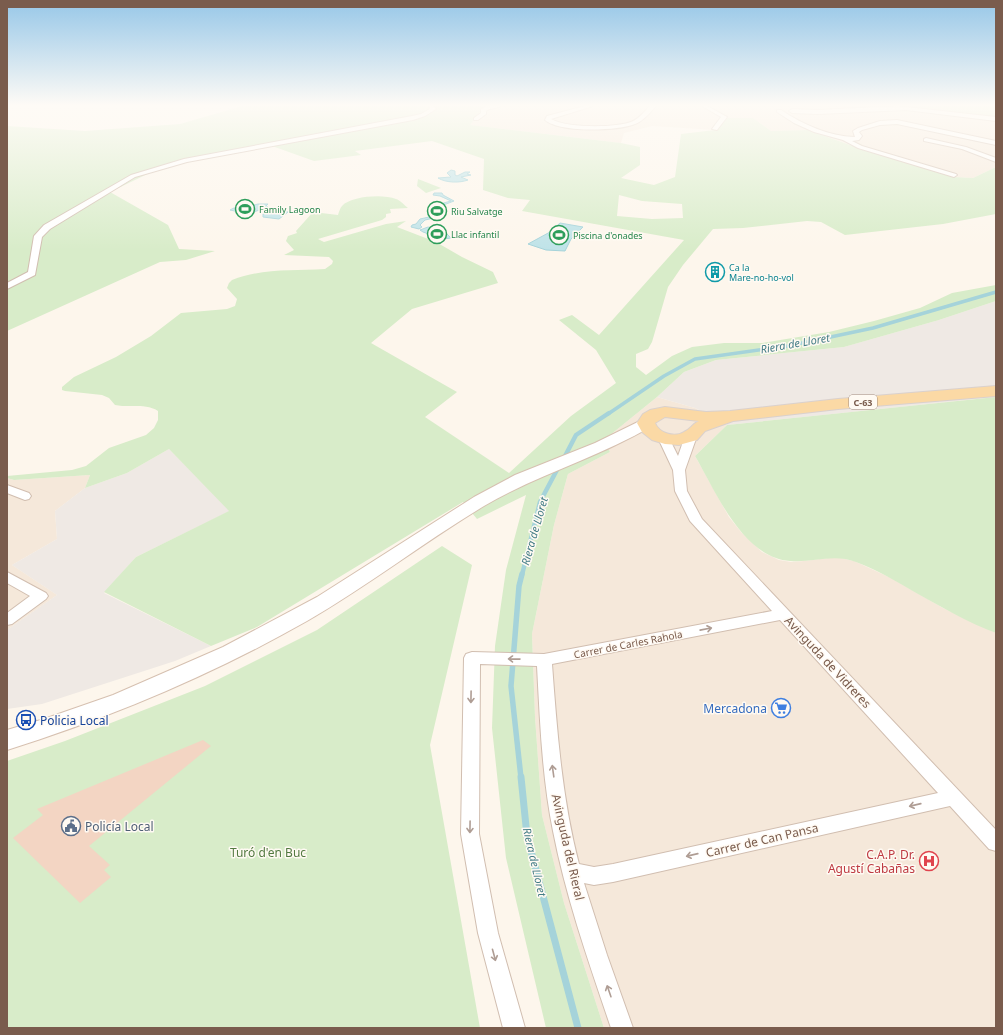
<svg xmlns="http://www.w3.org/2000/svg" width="1003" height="1035" viewBox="0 0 1003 1035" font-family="'Noto Sans',sans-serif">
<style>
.residential{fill:#f5e8da}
.industrial{fill:#efe9e4}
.green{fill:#d8ecc9;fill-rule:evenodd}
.water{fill:#bfe3e8;stroke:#a5d3da}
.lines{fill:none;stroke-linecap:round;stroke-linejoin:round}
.stream-far3{stroke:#a5d3da;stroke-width:3.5}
.stream-far2{stroke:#a5d3da;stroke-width:4.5}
.stream-far1{stroke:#a5d3da;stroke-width:5.5}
.stream{stroke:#a5d3da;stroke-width:7}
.building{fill:#f3d5c3}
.minor-casing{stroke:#d1beb0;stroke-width:2}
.secondary-casing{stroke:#d6c0b0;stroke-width:2}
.primary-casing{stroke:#dad1cd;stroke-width:2}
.minor{fill:#fff;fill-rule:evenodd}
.secondary{fill:#fff;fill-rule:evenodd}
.primary{fill:#fbd9a5;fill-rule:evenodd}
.oneway{stroke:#af9d94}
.labels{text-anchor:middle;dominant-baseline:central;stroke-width:3;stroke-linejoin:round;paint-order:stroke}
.far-leisure-label{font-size:9px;fill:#27864d;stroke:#fffaf3;text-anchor:start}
.far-culture-label{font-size:9px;fill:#0d838f;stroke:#fffaf3;text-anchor:start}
.shield{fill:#fffaf3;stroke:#a28b7f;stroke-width:1}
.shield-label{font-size:9px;font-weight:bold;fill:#7a5c4d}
.street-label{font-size:10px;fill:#7a5c4d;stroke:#fffaf3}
.water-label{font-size:11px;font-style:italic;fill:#437c86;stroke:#fffaf3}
.near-street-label{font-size:12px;fill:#7a5c4d;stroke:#fffaf3}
.near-shop-label{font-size:12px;fill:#366cbe;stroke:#fffaf3;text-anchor:end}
.near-transit-label{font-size:12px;fill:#164399;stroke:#fffaf3;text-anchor:start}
.near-service-label{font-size:12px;fill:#4e5e75;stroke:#fffaf3;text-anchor:start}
.near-park-label{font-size:12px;fill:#537a41;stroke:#fffaf3}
.near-health-label{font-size:12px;fill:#be3a42;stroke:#fffaf3;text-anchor:end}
</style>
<rect width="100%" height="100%" fill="#fdf6ec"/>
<g class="residential">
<polygon points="474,106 904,106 996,117 996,167 973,178 954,177 850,145 808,130 771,131 753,118 727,118 715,130 652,126 624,133 621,143 469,125 485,107"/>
<polygon points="657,397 695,408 727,425 695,456 729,517 741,532 762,552 779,560 791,562 804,561 828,558 841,558 854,561 891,578 943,608 996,633 996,1028 604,1028 564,903 542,815 535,717 532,634 554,525 568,474 610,452 604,440"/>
<polygon points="90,475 85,488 55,511 57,539 12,565 57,595 7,630 7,478 14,480"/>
</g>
<g class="industrial">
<polygon points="996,301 996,397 727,425 695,408 657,397 684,372 716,360 844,347 939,320"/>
<polygon points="169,449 230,511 136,557 104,593 211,646 175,661 42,704 7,709 7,630 57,595 12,565 57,539 55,511 85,488 127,473"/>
</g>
<g class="green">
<path d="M242,106H485L470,125L621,143L640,147V165L621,178L654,185L675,177L681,134L715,130L727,118H753L771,131L808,130L850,145L954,177L973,178L996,167V214L943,224L845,235L821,222L807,221L743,228L713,229L683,265L668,287L652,342L648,349L636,354V367L646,375L672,356L692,347L724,343H762L829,332L874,321L920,308L952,293L996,285V301L939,320L844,347L716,360L684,372L657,397L604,440L610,452L568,474L554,525L532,634L535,717L542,815L564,903L604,1028H546L506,858L492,728L495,646L506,570L526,495L477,519L463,502L257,627L211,646L104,592L136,557L229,511L169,449L127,473L85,488L90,475L14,480L7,478V476L72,470L86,466L109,448L146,435L154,428L158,420V411C145,403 129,408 115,405L109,398L102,395L65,391L62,390V387L74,377L116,357L151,336L181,313L227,309L235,306L237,299L227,288L229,283L232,280C262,268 293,271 325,269L332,264L333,261L329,257L284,255L294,250L286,241L288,236L297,233L296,231L313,212L338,215C339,212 340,208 342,206C351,196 383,194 396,199C400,200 404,205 408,208L390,209L391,213L386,214V217L382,220L318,239L324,242L386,224L406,221L397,227L436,242L462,257L493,272L498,283L412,309L371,343L457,392L425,417L509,473L571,416L616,383L596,350L559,320L572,315L599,335L684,240L522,211L530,200L508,198L483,190L484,159L432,141L355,151L361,155L314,161L272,146L195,160L160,168L110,192L168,225L179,249L215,251L186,260L160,262L7,331V126L85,131L180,124ZM619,195L642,201L682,204L683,218L652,219L617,216Z"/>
<polygon points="904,106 996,106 996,117 906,106"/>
<polygon points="418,179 441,188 426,193 417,186"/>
<path d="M996,397V633C969,623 943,608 918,594C897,582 878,570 856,562C833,553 813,563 790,561C743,558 716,492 695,456L727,425Z"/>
<polygon points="442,546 472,565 430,745 480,1028 7,1028 7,761 65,741 205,686 317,630"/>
</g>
<g class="water">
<path d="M451,170L455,171V175L457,176L465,172H470L467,174L471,175L461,177L468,180C460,183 446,183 438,178L451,177L447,173Z"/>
<polygon points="434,193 442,193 443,195 454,201 441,206 441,207 438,209 444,215 443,216 425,220 420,225 422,227 419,229 411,227 412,225 416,224 420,219 438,215 431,208 432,206 451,201 440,196 433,195"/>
<path d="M258,204H268L266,206L268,207L248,214H240L239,212L230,210C237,205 249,207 258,204Z"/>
<polygon points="276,210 288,212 279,219 263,217 263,214"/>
<polygon points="560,223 583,227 571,239 565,251 546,250 528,244 550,232"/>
<polygon points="428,227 443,230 451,238 443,239 423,232 420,230"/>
</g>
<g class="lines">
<polyline class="stream-far3" points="608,414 664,376 695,359 788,346 873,328 996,292"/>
<g class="stream-far2">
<polyline points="563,460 576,435 609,413"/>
<polyline points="522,575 540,502 559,466"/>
</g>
<polyline class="stream-far1" points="521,778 511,686 519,586 522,574"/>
<polyline class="stream" points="521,777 527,836 578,1028"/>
</g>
<polygon class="building" points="203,740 211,746 89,846 110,865 104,870 111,877 80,903 13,838 43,815 37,809"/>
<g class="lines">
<g class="minor-casing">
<g id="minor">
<polygon points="429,106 433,106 436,109 425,116 413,120 187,162 135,177 50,229 42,237 35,275 7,289 7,283 28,272 34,236 44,225 131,175 184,159 412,116 421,114 430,109"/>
<path d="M486,106H501C497,109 491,107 486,111V114L478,120H474V118L481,113V109Z"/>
<path d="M585,106H593L551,119C567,128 614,128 631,122C639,119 645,111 650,106H656C650,113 643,121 635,124C617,131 560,133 545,120L547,116Z"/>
<polygon points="702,106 707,106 727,117 717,130 712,129 721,117"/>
<polygon points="897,106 996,117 996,121 906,110 818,114 792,113 789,111 792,109 818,110"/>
<path d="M777,110H781C804,125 828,136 855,137L853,131L858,128L880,121L897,120L996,141V145L897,124L880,125L862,130L859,132L862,136L859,140L852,141L862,146L956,174L957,175L954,177L858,148L843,140L814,132L794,123L777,112Z"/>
<polygon points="926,138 966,147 996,158 996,162 962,149 924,141 924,139"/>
<path d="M691,433L695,434L697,436L685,470L687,491L702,519L996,830V851L989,849L950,806L613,882L594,885L584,883L607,955L633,1028H611C589,963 566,898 553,831C542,777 540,721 537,666L480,664L479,834L498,933L525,1028H503L478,933L461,834L464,658L466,654L472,652L544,654L772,611L690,521L675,491L673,470L658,438L660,436H668L678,456L685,436L687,434ZM780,620L938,793L613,864L594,867L579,864C562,799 557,731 552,664Z"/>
<polygon points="7,485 29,493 31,496 29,499 25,500 7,493"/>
<polygon points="7,572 46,593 48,596 46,599 12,624 7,625 7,613 30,596 7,583"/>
</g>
</g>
<g class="secondary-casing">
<path id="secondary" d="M646,418L652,420L654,423L652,426C598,458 538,474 484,506C424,542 368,586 307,621C212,675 112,717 7,750V730L44,719L113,695L223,647L317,597L474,497L515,475L595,443Z"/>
</g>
<g class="primary-casing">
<path id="primary" d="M996,386V396L838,409L733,421L705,431L697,440L679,445L665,444L652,440L642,432L637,423L643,414L650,410L665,407L706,412L730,411L838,399ZM665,417L699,421C691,425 691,429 684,432C674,438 659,433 655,423Z"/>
</g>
<use href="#minor" class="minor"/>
<use href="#secondary" class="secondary"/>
<use href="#primary" class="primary"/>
</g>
<defs><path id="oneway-shaft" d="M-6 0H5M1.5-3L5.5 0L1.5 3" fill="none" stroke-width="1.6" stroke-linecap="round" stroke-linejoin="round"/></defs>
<g class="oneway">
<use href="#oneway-shaft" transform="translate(706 629) rotate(-11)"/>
<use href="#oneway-shaft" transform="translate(514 659) rotate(-179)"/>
<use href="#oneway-shaft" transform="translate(471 697) rotate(91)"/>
<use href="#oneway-shaft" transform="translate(553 771) rotate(-98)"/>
<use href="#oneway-shaft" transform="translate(915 805) rotate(167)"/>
<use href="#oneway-shaft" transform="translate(470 827) rotate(91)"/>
<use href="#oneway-shaft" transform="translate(692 855) rotate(167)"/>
<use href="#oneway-shaft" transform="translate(494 955) rotate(75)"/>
<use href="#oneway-shaft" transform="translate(609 991) rotate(-109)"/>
</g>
<linearGradient id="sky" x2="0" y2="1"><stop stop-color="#97c7e8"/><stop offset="0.42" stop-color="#fefbf6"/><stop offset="1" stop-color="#fefbf6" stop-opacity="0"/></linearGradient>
<rect width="1003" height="250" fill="url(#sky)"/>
<defs>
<g id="stadium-ring" transform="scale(1)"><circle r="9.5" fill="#fffaf3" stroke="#2e9e5b" stroke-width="1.5"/><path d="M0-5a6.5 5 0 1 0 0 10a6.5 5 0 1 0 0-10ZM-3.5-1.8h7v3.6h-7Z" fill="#2e9e5b"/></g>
<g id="building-ring" transform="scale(1)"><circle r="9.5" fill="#fffaf3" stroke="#0f9aa8" stroke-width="1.5"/><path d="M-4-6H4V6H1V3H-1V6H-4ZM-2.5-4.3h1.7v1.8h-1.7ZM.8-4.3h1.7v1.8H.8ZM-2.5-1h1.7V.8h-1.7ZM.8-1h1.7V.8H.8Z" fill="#0f9aa8"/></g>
<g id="supermarket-ring" transform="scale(1)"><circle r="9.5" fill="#fffaf3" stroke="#3f7fe0" stroke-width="1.5"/><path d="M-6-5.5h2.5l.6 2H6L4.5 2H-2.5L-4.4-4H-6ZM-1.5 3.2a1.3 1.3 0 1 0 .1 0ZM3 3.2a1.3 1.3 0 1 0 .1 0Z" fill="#3f7fe0"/></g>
<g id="bus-ring" transform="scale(1)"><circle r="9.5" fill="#fffaf3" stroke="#1a4fb4" stroke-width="1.5"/><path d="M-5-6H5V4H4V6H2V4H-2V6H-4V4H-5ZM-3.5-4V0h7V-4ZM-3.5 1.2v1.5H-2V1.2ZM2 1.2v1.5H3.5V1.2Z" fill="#1a4fb4"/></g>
<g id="civic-ring" transform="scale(1)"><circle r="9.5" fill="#fffaf3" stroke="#5c6f8a" stroke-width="1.5"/><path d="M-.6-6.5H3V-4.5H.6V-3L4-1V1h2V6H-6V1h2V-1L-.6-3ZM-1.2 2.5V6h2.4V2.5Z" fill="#5c6f8a"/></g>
<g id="hospital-ring" transform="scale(1)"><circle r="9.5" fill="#fffaf3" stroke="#e0444e" stroke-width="1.5"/><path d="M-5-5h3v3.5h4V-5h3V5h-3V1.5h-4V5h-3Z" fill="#e0444e"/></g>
</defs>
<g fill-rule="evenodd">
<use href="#stadium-ring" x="245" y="209"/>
<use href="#stadium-ring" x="437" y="211"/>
<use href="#stadium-ring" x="437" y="234"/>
<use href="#stadium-ring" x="559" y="235"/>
<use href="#building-ring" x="715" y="272"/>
<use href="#supermarket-ring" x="781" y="708"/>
<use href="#bus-ring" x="26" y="720"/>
<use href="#civic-ring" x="71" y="826"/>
<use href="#hospital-ring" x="929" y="861"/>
</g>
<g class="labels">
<g class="far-leisure-label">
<text x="259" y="209">Family Lagoon</text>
<text x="451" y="211">Riu Salvatge</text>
<text x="451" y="234">Llac infantil</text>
<text x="573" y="235">Piscina d'onades</text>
</g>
<g class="far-culture-label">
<text x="729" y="267">Ca la<tspan x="729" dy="10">Mare-no-ho-vol</tspan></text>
</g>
<rect class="shield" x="849" y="395" width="28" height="14" rx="3"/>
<g class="shield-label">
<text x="863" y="402">C-63</text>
</g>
<g class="street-label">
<text transform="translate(628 644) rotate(-11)">Carrer de Carles Rahola</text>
</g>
<g class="water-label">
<text transform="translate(795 343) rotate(-10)">Riera de Lloret</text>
<text transform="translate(534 531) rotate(-74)">Riera de Lloret</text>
<text transform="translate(535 862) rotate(77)">Riera de Lloret</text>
</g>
<g class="near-street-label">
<text transform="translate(828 662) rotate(47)">Avinguda de Vidreres</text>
<text transform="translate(762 840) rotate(-13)">Carrer de Can Pansa</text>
<text transform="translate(568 847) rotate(77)">Avinguda del Rieral</text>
</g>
<g class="near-shop-label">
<text x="767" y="708">Mercadona</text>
</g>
<g class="near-transit-label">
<text x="40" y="720">Policia Local</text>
</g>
<g class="near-service-label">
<text x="85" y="826">Policía Local</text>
</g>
<g class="near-park-label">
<text x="268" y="852">Turó d'en Buc</text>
</g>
<g class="near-health-label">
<text x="915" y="854">C.A.P. Dr.<tspan x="915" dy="14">Agustí Cabañas</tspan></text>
</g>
</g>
<rect width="1003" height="1035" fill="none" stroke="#7a5c4d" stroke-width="16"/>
</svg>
